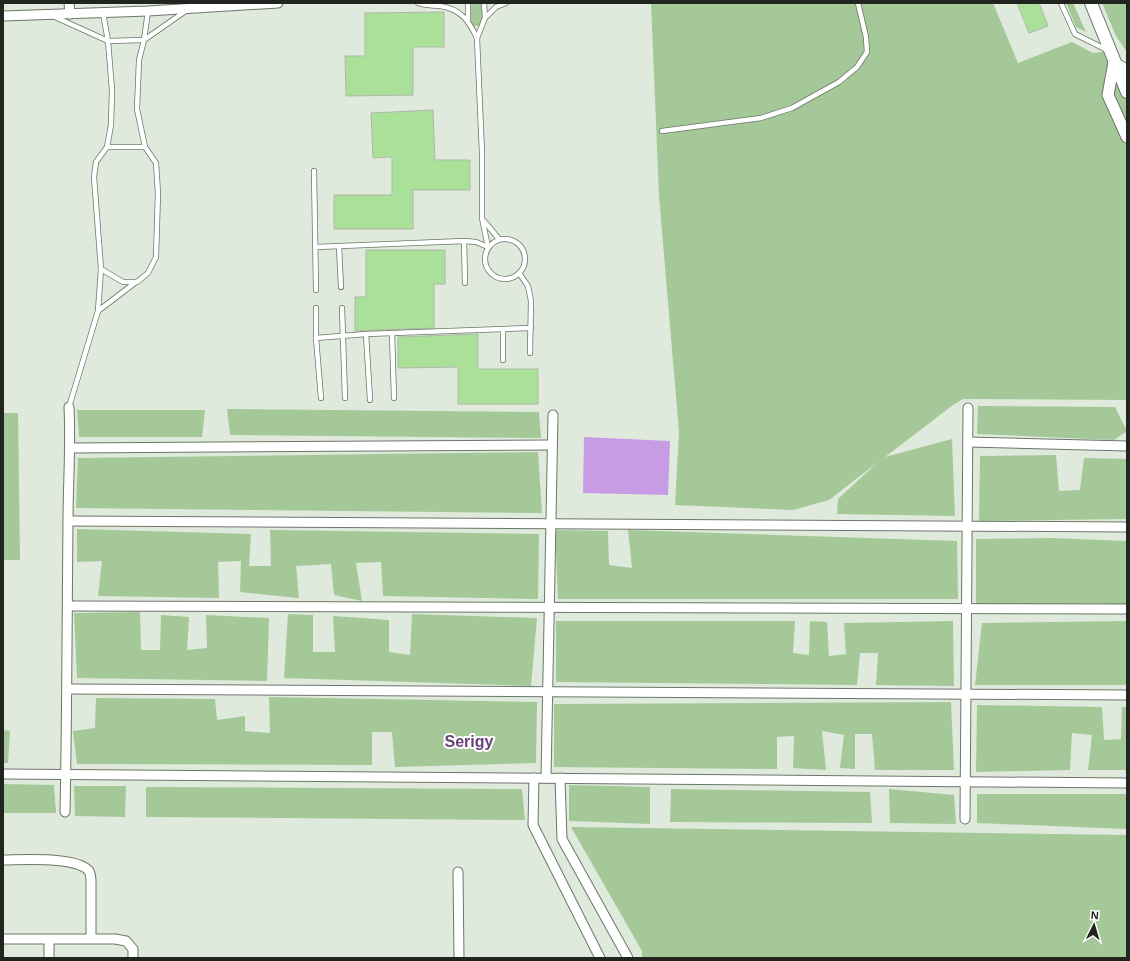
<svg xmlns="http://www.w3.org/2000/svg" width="1130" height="961" viewBox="0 0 1130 961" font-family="Arial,sans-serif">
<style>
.green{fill:#a4c898}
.water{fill:#c79ce4}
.building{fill:#abe099;stroke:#aeb8ab}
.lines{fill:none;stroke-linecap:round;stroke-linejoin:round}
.service-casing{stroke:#6c7669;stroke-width:6}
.minor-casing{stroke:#6c7669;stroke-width:11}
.tertiary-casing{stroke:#6c7669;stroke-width:13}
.secondary-casing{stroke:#6c7669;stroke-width:14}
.service{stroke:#fff;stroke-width:4.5}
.minor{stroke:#fff;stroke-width:9}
.tertiary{stroke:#fff;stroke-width:11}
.secondary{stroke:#fff;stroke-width:12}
.labels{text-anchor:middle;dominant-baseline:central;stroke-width:4;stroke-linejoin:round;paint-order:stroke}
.district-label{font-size:16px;font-weight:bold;fill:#66427c;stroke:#fff}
</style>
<rect width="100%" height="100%" fill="#dfeadc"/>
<g class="green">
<polygon points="468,3 484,3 485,6 481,26 472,26 468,20"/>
<polygon points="651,3 993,3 1018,63 1072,42 1093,53 1109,51 1127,92 1127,400 963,399 953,405 885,457 952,439 955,516 837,514 838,499 878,462 829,500 793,510 675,505 679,432 659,196"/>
<polygon points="1066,3 1073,3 1086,32 1076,27"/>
<polygon points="1102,3 1127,3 1127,52 1116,36"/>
<polygon points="978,406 1115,407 1127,431 1114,440 977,434"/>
<polygon points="227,409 539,412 541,438 230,435"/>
<polygon points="77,410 205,410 202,437 79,437"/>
<polygon points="3,413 18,413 20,560 3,560"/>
<polygon points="538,452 542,513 76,508 78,458"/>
<polygon points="1056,455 1059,491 1080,490 1084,458 1127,459 1127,519 979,521 980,456"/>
<polygon points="77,529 251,534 249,566 271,566 270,530 539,534 538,599 383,596 381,562 356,563 362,601 334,595 331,564 296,566 299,598 240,592 241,561 218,562 219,598 98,596 102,561 77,562"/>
<polygon points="555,530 608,531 609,565 632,568 628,530 957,541 958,599 558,599"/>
<polygon points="1053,538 1127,541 1127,604 976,604 976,539"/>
<polygon points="140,612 141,650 160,650 161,615 189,617 187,650 207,648 206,615 269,618 267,681 77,678 74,613"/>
<polygon points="288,614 313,615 313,652 335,652 333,616 389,620 389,652 410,655 412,614 537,618 531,686 284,678"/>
<polygon points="556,621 795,621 793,653 809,655 810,621 827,622 829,656 846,654 844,623 953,621 954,686 876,685 878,653 860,653 857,685 556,682"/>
<polygon points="1127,621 1127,685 975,685 982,623"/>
<polygon points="269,697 537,702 536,763 395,767 392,732 372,732 372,765 77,764 73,731 95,728 96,698 215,699 217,720 245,716 245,731 270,733"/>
<polygon points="951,702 954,770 875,770 872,734 855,734 855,769 840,768 844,735 822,731 826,770 793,768 794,736 777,737 777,769 554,767 554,704"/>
<polygon points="977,705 1102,707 1104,740 1121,739 1122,707 1127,707 1127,770 1088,770 1092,735 1072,733 1070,770 976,772"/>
<polygon points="3,730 10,731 8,763 3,763"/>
<polygon points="3,784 54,785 56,813 3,813"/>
<polygon points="569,785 650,787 650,824 569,821"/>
<polygon points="74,786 126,786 125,817 75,816"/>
<polygon points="146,787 522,789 525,820 146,817"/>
<polygon points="671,789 870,792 872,823 670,822"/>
<polygon points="889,789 954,795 956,824 890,823"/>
<polygon points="977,794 1127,794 1127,829 977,823"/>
<polygon points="571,827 1127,835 1127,958 642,958 642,951"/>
</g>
<polygon class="water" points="584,437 670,441 668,495 583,493"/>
<g class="building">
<polygon points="1017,3 1039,3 1048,26 1029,33"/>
<polygon points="444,12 444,47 413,47 413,95 346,96 345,56 365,56 365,13"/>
<polygon points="433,110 435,160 470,160 470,190 413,190 413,229 334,229 334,195 392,195 392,157 373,158 371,113"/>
<polygon points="366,250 445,250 445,284 434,284 434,328 355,331 355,297 366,297"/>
<polygon points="478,334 478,369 538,369 538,404 458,404 458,367 398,368 398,337"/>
</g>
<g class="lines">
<g class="service-casing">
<g id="service">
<path d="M418,3C426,6 432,5 440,6C461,9 469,21 477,38"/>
<polyline points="468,3 468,21"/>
<polyline points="484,3 485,18"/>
<polyline points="1061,3 1075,34 1107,50"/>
<polyline points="55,17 108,41 144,40 187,10"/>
<polyline points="662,131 761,118 792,108 839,82 857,67 867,52 866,37 858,3"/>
<polyline points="107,147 145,147"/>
<polyline points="314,171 316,290"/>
<polyline points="484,221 499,239"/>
<circle cx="505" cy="259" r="20"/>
<polyline points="464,241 465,283"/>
<polyline points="339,246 341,287"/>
<polyline points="316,247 464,241 476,242 488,247"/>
<polyline points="488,247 482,218 482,153 477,38 485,18 496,7 506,3"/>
<polyline points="101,269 123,282 137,282 148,273 156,257 158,193 156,163 145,147 137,109 139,60 144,40 148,11"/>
<polyline points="519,273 528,286 531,301 530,353"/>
<polyline points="316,308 316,338 321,398"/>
<polyline points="342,308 345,398"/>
<polyline points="98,311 136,282"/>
<polyline points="503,329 503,360"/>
<polyline points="392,333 394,398"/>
<polyline points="366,334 370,400"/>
<polyline points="316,338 366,334 531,328"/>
<polyline points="69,407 98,311 101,269 94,177 96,162 107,147 111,125 112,90 108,41 103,13"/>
</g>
</g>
<g class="minor-casing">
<g id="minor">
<polyline points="69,3 70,14"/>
<polyline points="3,16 148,11 278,3"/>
<polyline points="1114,62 1127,69"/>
<polyline points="968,442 1127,446"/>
<polyline points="71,448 552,445"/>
<polyline points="68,521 1127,527"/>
<polyline points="68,606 1127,609"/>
<polyline points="68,689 1127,695"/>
<polyline points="3,774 1127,783"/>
<polyline points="534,778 533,825 600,958"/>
<polyline points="546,778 553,415"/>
<polyline points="560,778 562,839 628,958"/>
<path d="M65,812C67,715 67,619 68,522C68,483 71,446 69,407"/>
<polyline points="965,819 968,408"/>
<path d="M3,860C22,860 77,856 89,871C90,873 91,877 91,880V938"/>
<polyline points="458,872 459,958"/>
<polyline points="3,939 115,939 126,941 133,949 133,958"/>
<polyline points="49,940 49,958"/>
</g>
</g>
<g class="tertiary-casing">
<polyline id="tertiary" points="1114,62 1108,95 1127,137"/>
</g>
<g class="secondary-casing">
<polyline id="secondary" points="1091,3 1127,92"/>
</g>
<use href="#service" class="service"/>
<use href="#minor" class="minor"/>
<use href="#tertiary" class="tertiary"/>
<use href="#secondary" class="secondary"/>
</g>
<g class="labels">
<g class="district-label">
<text x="469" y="741">Serigy</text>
</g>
</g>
<rect width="1130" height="961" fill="none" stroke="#21241f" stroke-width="8"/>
<g transform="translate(1094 925) rotate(5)" stroke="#ffffff" stroke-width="3" paint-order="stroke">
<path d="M0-3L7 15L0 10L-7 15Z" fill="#21241f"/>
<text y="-6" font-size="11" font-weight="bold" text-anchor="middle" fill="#21241f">N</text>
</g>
</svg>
